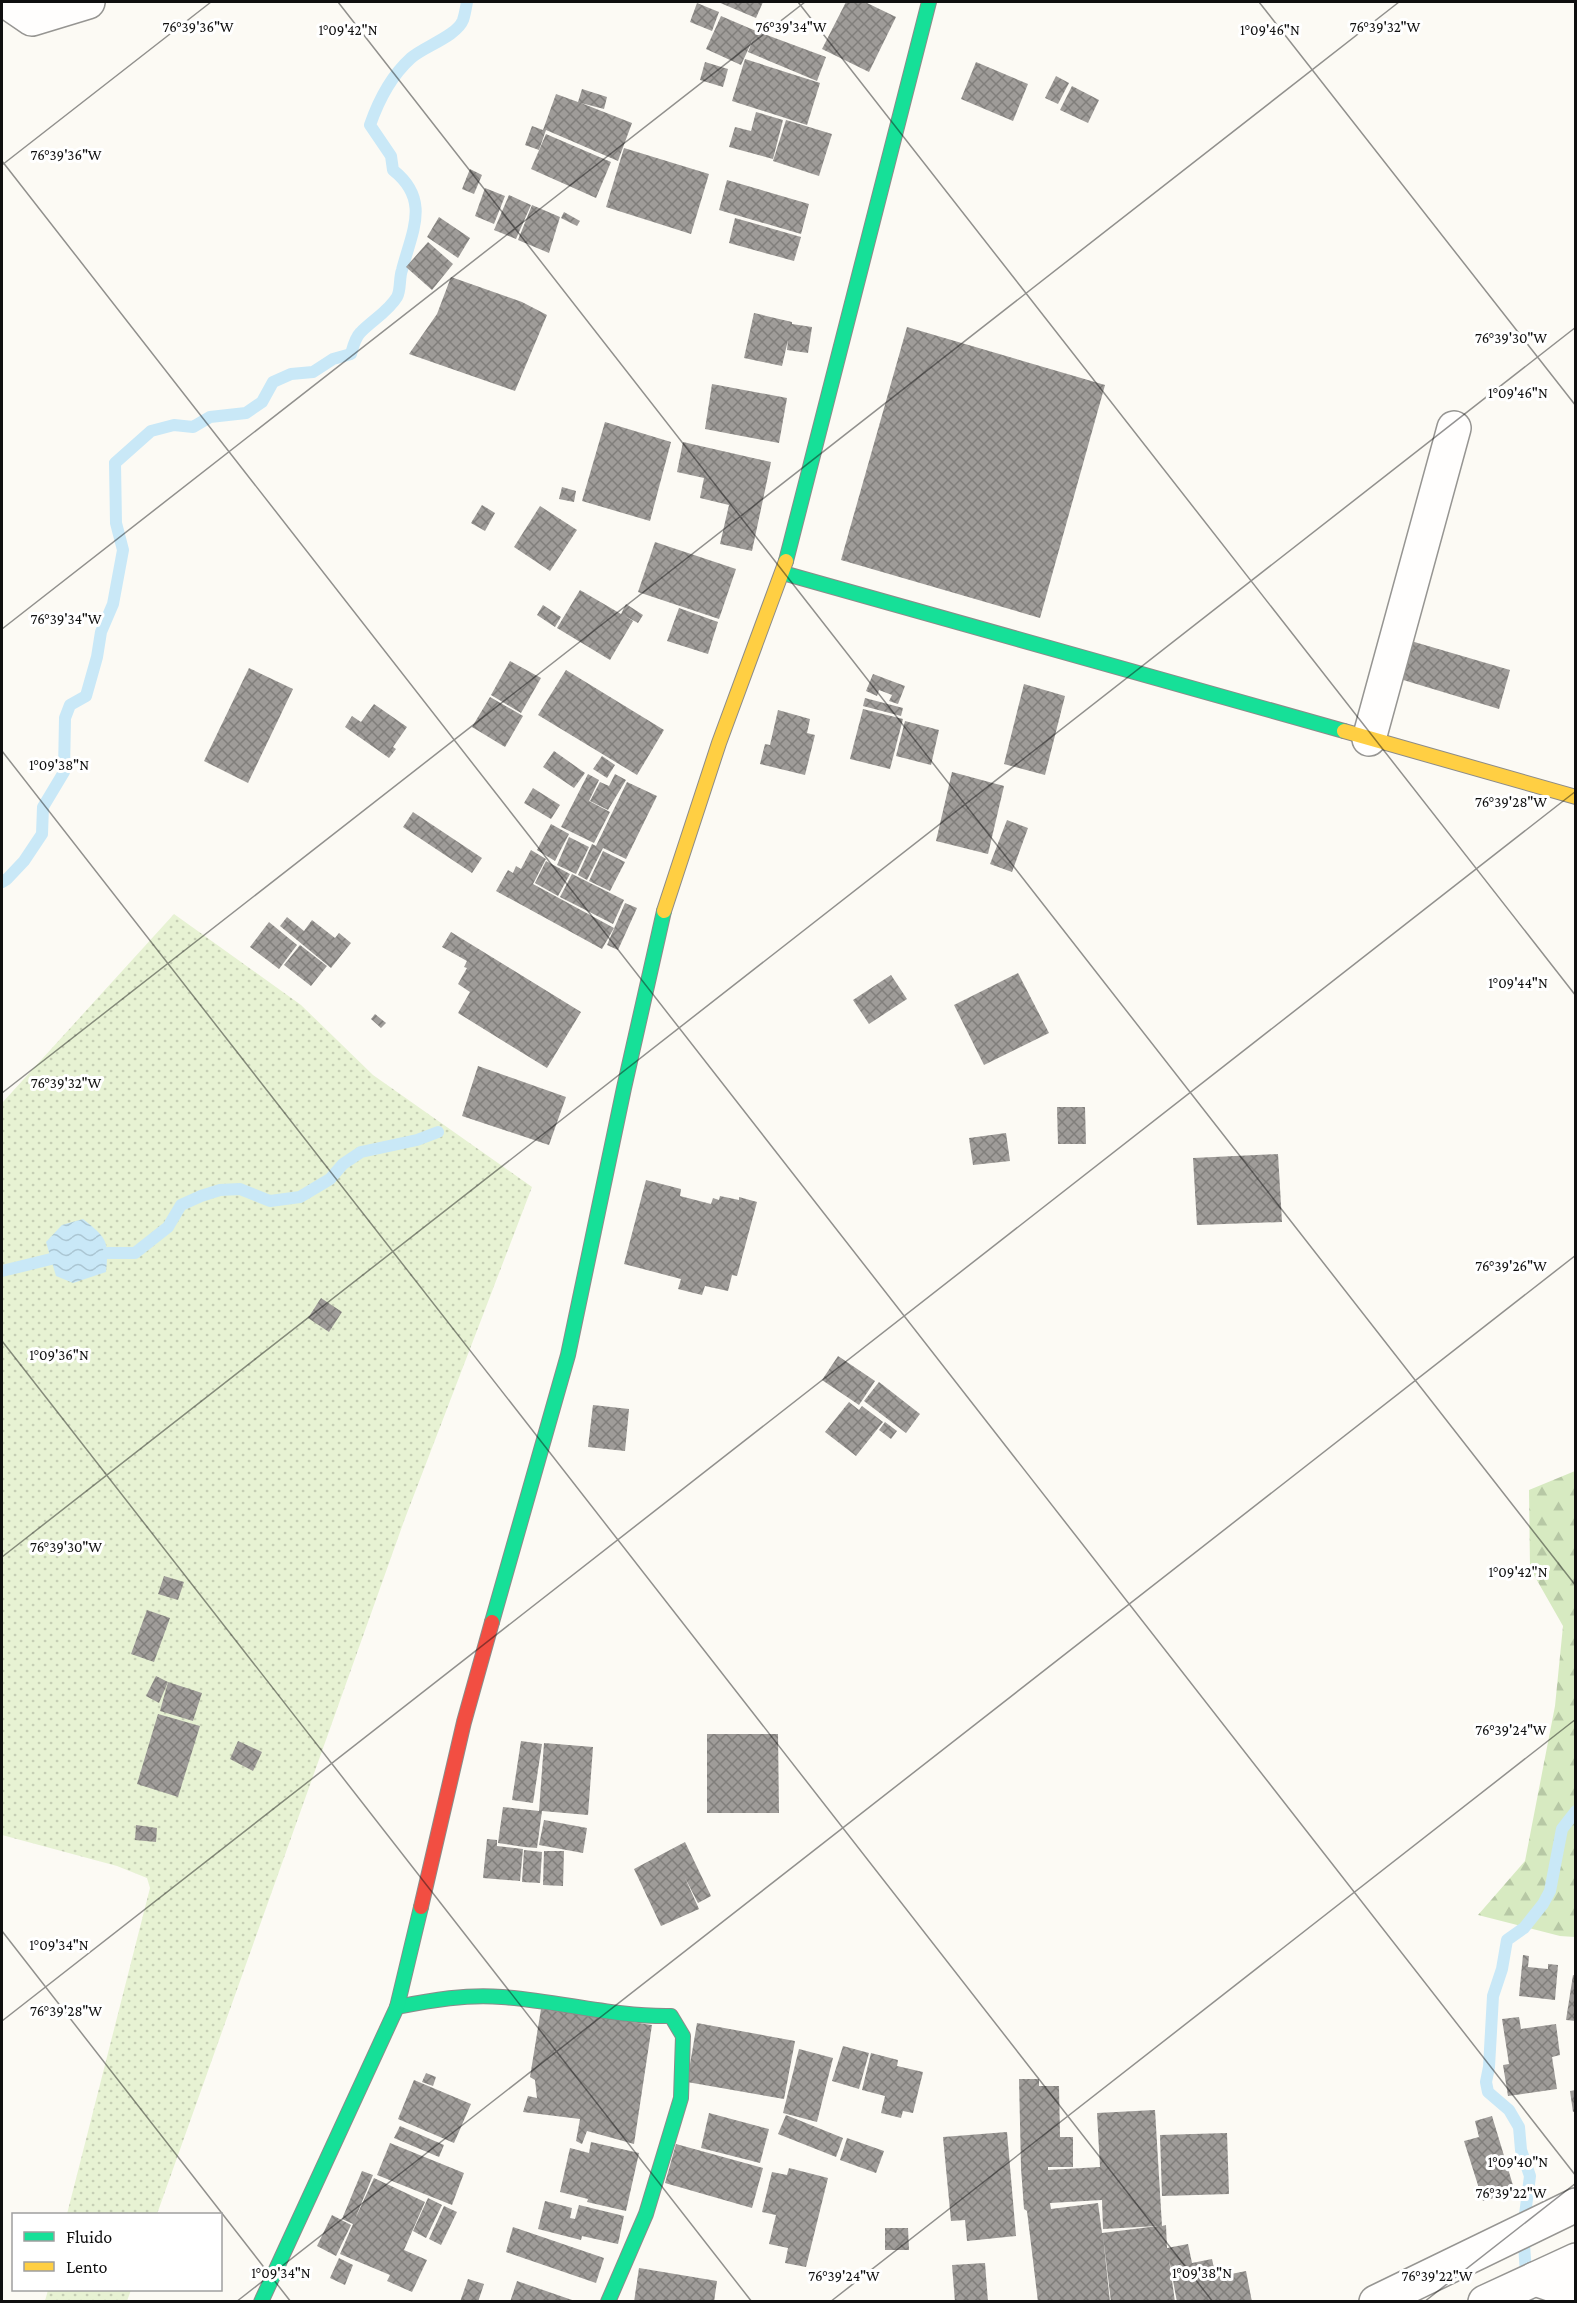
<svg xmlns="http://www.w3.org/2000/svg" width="1577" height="2303" viewBox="0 0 1577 2303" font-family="'Crimson Pro',serif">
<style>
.grass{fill:url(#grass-dots)}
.forest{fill:url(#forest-firs)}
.water{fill:url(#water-waves)}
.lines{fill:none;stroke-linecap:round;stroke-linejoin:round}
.stream{stroke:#c9e8f7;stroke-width:12}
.building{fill:url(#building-cross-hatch);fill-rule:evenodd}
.street-casing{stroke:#969592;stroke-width:36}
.fast-casing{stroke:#8c8b89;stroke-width:16}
.slow-casing{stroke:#8c8b89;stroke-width:16}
.jam-casing{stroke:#8c8b89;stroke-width:16}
.street{stroke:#fffefd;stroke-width:33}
.fast{stroke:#16e098;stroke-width:14}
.slow{stroke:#ffcf43;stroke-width:14}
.jam{stroke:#f24e42;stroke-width:14}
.ticks{fill:none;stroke:#0f0f0f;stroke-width:1.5;stroke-opacity:0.45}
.ticks-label{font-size:15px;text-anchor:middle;fill:#0f0f0f;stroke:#fff;stroke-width:6;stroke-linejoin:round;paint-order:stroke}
</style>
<defs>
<pattern id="grass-dots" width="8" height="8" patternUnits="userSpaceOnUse" patternTransform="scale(1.5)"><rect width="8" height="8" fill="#e7f2d3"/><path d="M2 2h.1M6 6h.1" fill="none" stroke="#c5ceb4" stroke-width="1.8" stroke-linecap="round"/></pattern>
<pattern id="forest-firs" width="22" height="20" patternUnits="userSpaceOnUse" patternTransform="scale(1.5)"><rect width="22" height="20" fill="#d7eac1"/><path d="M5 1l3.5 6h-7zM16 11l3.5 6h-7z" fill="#b7c8a5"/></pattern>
<pattern id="water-waves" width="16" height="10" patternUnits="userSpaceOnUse" patternTransform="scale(1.5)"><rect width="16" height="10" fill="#c9e8f7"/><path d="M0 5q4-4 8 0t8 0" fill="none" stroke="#abc6d3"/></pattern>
<pattern id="building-cross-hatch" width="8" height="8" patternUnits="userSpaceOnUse" patternTransform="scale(1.5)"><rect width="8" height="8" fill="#9f9c99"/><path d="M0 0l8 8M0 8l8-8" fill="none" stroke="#807e7b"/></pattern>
</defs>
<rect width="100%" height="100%" fill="#fcfaf4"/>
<g class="grass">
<polygon points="174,914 301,1005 373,1075 532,1187 404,1521 157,2214 67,2214 150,1888 147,1878 117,1866 2,1835 2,1103"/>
<polygon points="48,2290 131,2290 127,2301 45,2301"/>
</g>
<polygon class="forest" points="1575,1471 1575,1937 1560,1936 1478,1915 1525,1861 1555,1706 1563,1626 1530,1568 1529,1490"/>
<path class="water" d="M83,1219C107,1238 109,1241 106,1272L73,1283L56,1276L46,1242L62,1225Z"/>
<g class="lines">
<g class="stream">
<path d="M2,882L7,879L24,861L42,834L43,807L64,772L65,718L70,705L86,696L97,657L101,632L113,604L123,550L116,523L115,463L151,431L174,425L193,427L210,417L246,413L262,402L273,382L291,374L313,372L333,359L351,354C353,347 355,338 360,333C371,321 388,312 397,297C401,290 399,278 402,270C412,231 431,200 393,170L391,156L370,125C379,99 391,76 411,58C423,47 457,36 463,20C465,14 466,7 467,2"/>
<polyline points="108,1253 135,1253 168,1227 181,1205 201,1196 220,1190 240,1189 270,1201 300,1197 330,1179 343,1164 361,1152 417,1140 438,1132"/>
<polyline points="2,1271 51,1259"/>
<polyline points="1528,2302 1523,2230 1530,2176 1521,2150 1519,2127 1509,2110 1488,2092 1486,2082 1489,2067 1493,1996 1502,1969 1507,1940 1524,1928 1543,1904 1550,1891 1562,1829 1576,1811"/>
</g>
</g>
<g class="building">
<polygon points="718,2 763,2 756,18"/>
<polygon points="846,2 865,2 896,17 869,72 822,49"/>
<polygon points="697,3 719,12 712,31 690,22"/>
<polygon points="721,16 756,31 826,57 817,81 748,52 753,39 741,65 706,49"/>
<polygon points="745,59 820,83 807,125 732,101"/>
<polygon points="705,62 728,69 723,87 700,80"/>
<polygon points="976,62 1028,84 1013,121 961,99"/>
<polygon points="1056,76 1069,83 1058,104 1045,98"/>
<polygon points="1072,86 1099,100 1088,123 1060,110"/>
<polygon points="582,89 607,97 604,109 581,103 632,123 618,161 546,130 539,150 525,145 532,126 543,130 556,94 578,102"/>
<polygon points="756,112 783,120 773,159 729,147 735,127 751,131"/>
<polygon points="786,120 832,134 819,176 773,161"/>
<polygon points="546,134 611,162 596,198 531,169"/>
<polygon points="624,148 709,174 691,234 606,207"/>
<polygon points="470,169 482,175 474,194 462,189"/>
<polygon points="727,180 809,204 801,234 719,210"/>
<polygon points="485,188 505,196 494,224 475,216"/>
<polygon points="509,195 531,205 516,239 494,230"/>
<polygon points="532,205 560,217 549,253 518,240"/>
<polygon points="564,212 580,221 577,226 561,218"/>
<polygon points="439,217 470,238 458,258 427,237"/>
<polygon points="735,218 801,237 794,261 729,243"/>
<polygon points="428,242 453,264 432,290 406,267"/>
<polygon points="451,277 522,302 547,315 515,391 409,354 437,314"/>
<polygon points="754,313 792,322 792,324 812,327 808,353 787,350 788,340 782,366 744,358"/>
<polygon points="907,327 1105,385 1040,618 841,560"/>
<polygon points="712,384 787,398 779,443 705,429"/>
<polygon points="605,422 671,442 650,521 582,501"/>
<polygon points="683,442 771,462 752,551 720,544 729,505 700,498 704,478 677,472"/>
<polygon points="562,487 576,491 574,502 559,499"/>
<polygon points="482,505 495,513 485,531 471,523"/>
<polygon points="540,506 577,530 550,571 514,547"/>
<polygon points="655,542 736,569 719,619 638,592"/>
<polygon points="580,590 621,614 626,604 643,615 638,623 625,616 633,621 610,660 557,628"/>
<polygon points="543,605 561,617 555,627 537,615"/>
<polygon points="679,608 718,622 708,654 667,641"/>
<polygon points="1411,641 1510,670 1499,709 1400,679"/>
<polygon points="510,661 541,678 521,713 491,695"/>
<polygon points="249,668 293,689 248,783 204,761"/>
<polygon points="566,670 664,730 637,775 538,715"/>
<polygon points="873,674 905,686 898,704 889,701 892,695 879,690 877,696 866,691"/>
<polygon points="1024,684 1065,696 1045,775 1004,764"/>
<polygon points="490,697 523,716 505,747 472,727"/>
<polygon points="865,698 903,708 901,716 863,706"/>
<polygon points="374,704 407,727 393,747 396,749 389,758 345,727 352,716 361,722"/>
<polygon points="863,709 903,719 890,769 850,759"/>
<polygon points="778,710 810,719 807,733 815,735 805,775 760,764 765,744 770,745"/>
<polygon points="905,721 939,730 931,765 896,756"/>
<polygon points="554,751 585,773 574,788 543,767"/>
<polygon points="602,756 615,765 607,778 593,769"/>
<polygon points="952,772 1004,786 988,854 936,841"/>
<polygon points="588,774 599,780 589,801 610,812 594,843 561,827"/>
<polygon points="615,774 626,780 608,810 590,801 600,782 609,786"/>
<polygon points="627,782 657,796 626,859 603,848 587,880 578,875 592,844 596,846"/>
<polygon points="533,788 560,805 551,819 524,803"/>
<polygon points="413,812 482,858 472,873 403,827"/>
<polygon points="1007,820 1028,828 1012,872 990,864"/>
<polygon points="551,824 569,834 555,861 537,850"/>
<polygon points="569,837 589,847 576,874 557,865"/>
<polygon points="531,850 546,859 533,884 614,928 602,949 496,891 508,870 513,873 516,866 521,869"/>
<polygon points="603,851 625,862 610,891 589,881"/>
<polygon points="546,861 570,874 558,896 535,883"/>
<polygon points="572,874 624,900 613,924 560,897"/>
<polygon points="625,903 637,908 618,950 607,945"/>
<polygon points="287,917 304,931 312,920 335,938 339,933 351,943 331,968 280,926"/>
<polygon points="269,922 297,945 279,969 250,947"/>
<polygon points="451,932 581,1012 547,1068 458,1013 470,992 458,984 467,968 464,967 467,961 442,947"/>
<polygon points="300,945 327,966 311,986 284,965"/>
<polygon points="1018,973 1049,1033 984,1065 954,1005"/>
<polygon points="891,975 907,999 869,1024 853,1000"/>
<polygon points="375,1014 386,1023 381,1028 371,1019"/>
<polygon points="478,1066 566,1097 549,1145 462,1116"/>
<polygon points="1057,1107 1085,1107 1086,1144 1058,1144"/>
<polygon points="1006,1133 1010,1161 973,1165 969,1138"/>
<polygon points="1278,1154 1282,1222 1197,1225 1193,1158"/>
<polygon points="646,1180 681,1189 680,1196 711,1204 713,1198 719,1200 720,1196 739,1200 739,1197 757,1202 737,1276 732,1275 728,1291 705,1286 702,1295 678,1289 681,1279 624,1264"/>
<polygon points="321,1298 342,1312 329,1332 308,1318"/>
<polygon points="838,1356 875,1381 859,1405 822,1380"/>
<polygon points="879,1382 920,1414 906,1433 864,1401"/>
<polygon points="849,1402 859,1410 862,1406 883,1422 856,1456 825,1432"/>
<polygon points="593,1405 629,1409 625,1451 588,1447"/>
<polygon points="885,1422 897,1431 891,1439 879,1430"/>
<polygon points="164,1576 184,1582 178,1600 158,1594"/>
<polygon points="147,1610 170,1618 154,1662 131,1654"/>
<polygon points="156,1676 168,1682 159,1703 146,1696"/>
<polygon points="168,1682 202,1693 193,1721 160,1711"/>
<polygon points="158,1714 200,1726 178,1797 137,1784"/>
<polygon points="707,1734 778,1734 779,1813 707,1813"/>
<polygon points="238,1741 262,1752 253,1771 230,1759"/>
<polygon points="521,1741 542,1744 533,1803 512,1800"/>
<polygon points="544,1743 593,1747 588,1815 542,1811 537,1848 524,1847 524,1844 524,1847 498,1843 503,1807 539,1811"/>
<polygon points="544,1820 587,1828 583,1853 539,1845"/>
<polygon points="136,1825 157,1828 156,1842 135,1840"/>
<polygon points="487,1839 497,1840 497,1846 523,1849 520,1881 483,1878"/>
<polygon points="685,1842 711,1896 698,1903 685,1878 699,1909 661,1926 634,1869"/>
<polygon points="524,1850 542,1852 540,1883 522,1882"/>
<polygon points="544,1851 564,1851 563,1886 543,1885"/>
<polygon points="1523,1955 1529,1956 1528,1967 1548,1969 1548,1964 1558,1965 1555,2000 1519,1996"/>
<polygon points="1573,1975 1576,1976 1576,2021 1566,2020"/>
<polygon points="541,2009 652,2025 634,2144 587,2131 582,2144 576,2141 580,2119 523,2112 528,2096 537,2098 535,2080 530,2077"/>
<polygon points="1519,2017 1521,2029 1556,2024 1560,2055 1552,2057 1557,2089 1508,2096 1503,2065 1509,2064 1502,2019"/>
<polygon points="697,2023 795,2041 784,2099 687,2082"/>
<polygon points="843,2046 869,2053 859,2089 832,2081"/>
<polygon points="799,2049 833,2058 817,2122 783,2113"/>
<polygon points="871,2053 898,2060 897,2066 923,2072 913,2113 903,2111 901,2118 881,2113 885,2096 862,2090"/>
<polygon points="426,2073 436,2077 433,2086 422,2082"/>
<path d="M1019,2079H1039V2086H1059L1060,2137H1073V2167H1048V2170L1100,2167L1097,2113L1155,2110L1162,2226L1166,2225L1167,2248L1188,2244L1192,2263L1212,2259L1216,2277L1246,2271L1252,2302H1177L1169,2259L1175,2302H1111L1103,2236L1110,2302H1038L1027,2211L1024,2209L1021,2168ZM1102,2200L1103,2229L1158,2226L1102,2233L1098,2203L1051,2209L1050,2203Z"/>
<polygon points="414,2080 471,2104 454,2143 398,2119"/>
<polygon points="1576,2090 1576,2111 1573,2112 1570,2091"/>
<polygon points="709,2113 769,2129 760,2163 701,2148"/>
<polygon points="786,2115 843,2138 836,2157 778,2134"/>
<polygon points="1492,2116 1515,2192 1483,2201 1464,2141 1479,2137 1475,2121"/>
<polygon points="400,2126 444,2145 439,2157 394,2138"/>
<polygon points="1007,2132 1016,2236 967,2241 965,2220 951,2221 943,2137"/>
<polygon points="1227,2133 1229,2194 1162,2196 1160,2135"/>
<polygon points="847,2138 884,2151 876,2173 840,2160"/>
<polygon points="591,2142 639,2153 626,2211 587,2202 588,2199 560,2192 570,2148 589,2153"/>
<polygon points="390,2143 464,2173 452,2205 377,2175"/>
<polygon points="676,2144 763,2168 752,2208 665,2183"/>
<polygon points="789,2168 828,2178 806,2267 785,2263 788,2248 769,2244 776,2215 762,2212 772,2172 787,2175"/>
<polygon points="362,2171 373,2175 355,2219 374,2178 425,2202 404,2250 427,2260 412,2292 387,2281 390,2275 340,2254 353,2224 342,2219"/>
<polygon points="428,2198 442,2205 426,2238 413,2231"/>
<polygon points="545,2201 572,2208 570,2218 575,2219 579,2205 624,2216 618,2244 582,2236 581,2240 538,2229"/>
<polygon points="444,2206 457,2212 441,2245 429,2239"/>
<polygon points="332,2215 351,2225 336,2256 317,2246"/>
<polygon points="513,2227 604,2258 596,2283 506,2252"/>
<polygon points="885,2228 908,2228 909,2250 885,2250"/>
<polygon points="339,2258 353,2265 345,2285 330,2278"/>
<polygon points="985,2263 988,2302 955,2302 952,2265"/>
<polygon points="639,2268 717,2281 714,2302 634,2302"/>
<polygon points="468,2279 484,2284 478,2302 460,2302"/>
<polygon points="517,2281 575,2301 575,2302 510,2302"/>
</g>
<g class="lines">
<g class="street-casing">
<g id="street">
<polyline points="7,2 32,19 88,2"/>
<polyline points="1369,739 1454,428"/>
<polyline points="1535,2279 1576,2293"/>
<polyline points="1376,2302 1576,2205"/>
<polyline points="1485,2302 1576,2260"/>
</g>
</g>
<g class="fast-casing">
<g id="fast">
<polyline points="786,561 929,2"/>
<polyline points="783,573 1344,731"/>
<polyline points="492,1622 568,1355 624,1088 664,911"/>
<path d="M397,2007C432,2000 467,1994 502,1997C559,2001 614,2017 671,2016L683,2036L681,2098L646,2214L608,2302"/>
<polyline points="261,2302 397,2007 421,1907"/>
</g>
</g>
<g class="slow-casing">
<g id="slow">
<polyline points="1344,731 1576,797"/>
<polyline points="664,911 719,743 786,561"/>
</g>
</g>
<g class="jam-casing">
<polyline id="jam" points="421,1907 464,1722 492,1622"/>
</g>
<use href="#street" class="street"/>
<use href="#fast" class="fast"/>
<use href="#slow" class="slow"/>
<use href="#jam" class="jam"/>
</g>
<path class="ticks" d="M338,2L1576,1586M798,2L1576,996M1259,2L1576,406M2,161L1576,2176M2,165L211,2M2,629L805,2M2,751L1213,2302M2,1093L1399,2M2,1341L752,2302M2,1557L1576,327M2,1931L291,2302M2,2021L1576,791M236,2302L1576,1255M830,2302L1576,1719M1424,2302L1576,2183"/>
<g class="ticks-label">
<text x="198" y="32">76°39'36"W</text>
<text x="791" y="32">76°39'34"W</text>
<text x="1385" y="32">76°39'32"W</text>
<text x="348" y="35">1°09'42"N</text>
<text x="1270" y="35">1°09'46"N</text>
<text x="66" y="160">76°39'36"W</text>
<text x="1511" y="343">76°39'30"W</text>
<text x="1518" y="398">1°09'46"N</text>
<text x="66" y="624">76°39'34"W</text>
<text x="59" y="770">1°09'38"N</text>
<text x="1511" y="807">76°39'28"W</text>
<text x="1518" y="988">1°09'44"N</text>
<text x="66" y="1088">76°39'32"W</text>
<text x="1511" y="1271">76°39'26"W</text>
<text x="59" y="1360">1°09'36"N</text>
<text x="66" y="1552">76°39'30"W</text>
<text x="1518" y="1577">1°09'42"N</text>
<text x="1511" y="1735">76°39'24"W</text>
<text x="59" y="1950">1°09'34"N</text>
<text x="66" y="2016">76°39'28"W</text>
<text x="1518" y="2167">1°09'40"N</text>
<text x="1511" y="2198">76°39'22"W</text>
<text x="281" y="2278">1°09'34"N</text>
<text x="1202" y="2278">1°09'38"N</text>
<text x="844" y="2281">76°39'24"W</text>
<text x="1437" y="2281">76°39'22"W</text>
</g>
<rect width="1577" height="2303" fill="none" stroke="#0f0f0f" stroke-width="6"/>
<rect x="12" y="2213" width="210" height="78" fill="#ffffff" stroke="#9f9f9f" stroke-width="1.5"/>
<rect x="24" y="2232" width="30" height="9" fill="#16e098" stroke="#9f9f9f" stroke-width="1.5"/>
<text x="66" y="2243" font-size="18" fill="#0f0f0f">Fluido</text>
<rect x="24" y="2262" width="30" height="9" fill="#ffcf43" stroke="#9f9f9f" stroke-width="1.5"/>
<text x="66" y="2273" font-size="18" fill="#0f0f0f">Lento</text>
</svg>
